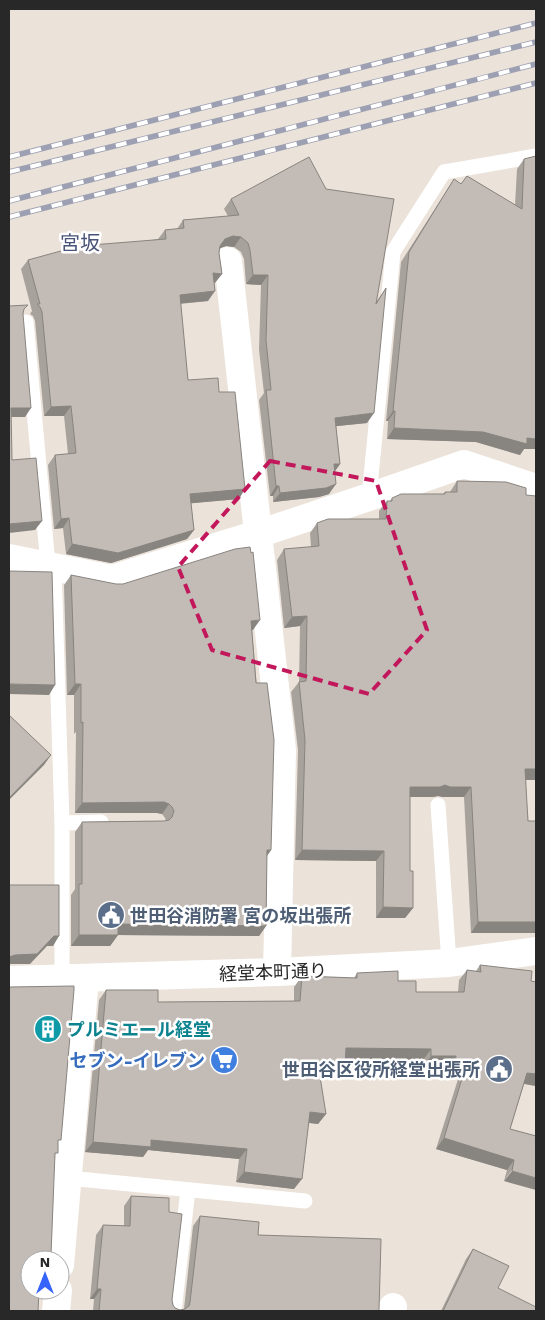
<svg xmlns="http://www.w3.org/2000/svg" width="545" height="1320" viewBox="0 0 545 1320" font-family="'Work Sans','Noto Sans JP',sans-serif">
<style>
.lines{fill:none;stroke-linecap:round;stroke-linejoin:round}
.service{stroke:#fff;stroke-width:15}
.minor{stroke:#fff;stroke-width:28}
.secondary{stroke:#fff;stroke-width:28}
.rail-casing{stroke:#9ca0b2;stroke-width:5.5}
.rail{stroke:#fff;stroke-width:4;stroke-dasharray:11;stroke-linecap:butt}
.wall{fill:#a8a29d}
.shaded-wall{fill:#88847f}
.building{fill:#c3bcb6;stroke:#88847f}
.marked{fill:none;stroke:#c2185b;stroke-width:4;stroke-dasharray:10 6;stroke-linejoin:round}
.labels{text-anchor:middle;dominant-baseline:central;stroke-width:5;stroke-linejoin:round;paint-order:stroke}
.service-label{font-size:18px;font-weight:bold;fill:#4e5e75;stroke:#fff;text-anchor:start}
.street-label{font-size:18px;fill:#282828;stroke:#fff}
.culture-label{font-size:18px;font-weight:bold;fill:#0d838f;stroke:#fff;text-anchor:start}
.shop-label{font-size:18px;font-weight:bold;fill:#366cbe;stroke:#fff;text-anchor:end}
.quarter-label{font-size:20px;fill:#485378;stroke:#fff}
</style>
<rect width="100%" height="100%" fill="#ebe2d9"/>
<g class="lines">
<g class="service">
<polyline points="26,322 47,554 54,568 62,823"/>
<polyline points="369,497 393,252 444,172 536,156"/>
<polyline points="438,805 449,963"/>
<polyline points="62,979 62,823 101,822"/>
<polyline points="68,1178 305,1201"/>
<polyline points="174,1311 188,1190"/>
</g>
<g class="minor">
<polyline points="228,261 282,750 277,972"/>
<polyline points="9,558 112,579 258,534 369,497 464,464 536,488"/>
<polyline points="60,1265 85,978"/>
<polyline points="56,1311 58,1290"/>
<polyline points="392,1311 393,1307"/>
</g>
<polyline class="secondary" points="9,980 277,972 449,963 536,951"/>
<g class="rail-casing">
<g id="rail">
<polyline points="9,157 536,23"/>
<polyline points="9,172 536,42"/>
<polyline points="9,201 536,64"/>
<polyline points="9,217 536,83"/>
</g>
</g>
<use href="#rail" class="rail"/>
</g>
<g class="wall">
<polygon points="536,156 536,449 524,449 520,455 476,442 387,439 388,421 386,421 401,262 454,179 461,184 467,176 515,205 517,169 524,159"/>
<polygon points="231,199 376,302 386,288 367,423 336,426 340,464 334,472 329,494 319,497 273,502 273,496 270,496 259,400 264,393 259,350 261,285 246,284 244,259 241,252 234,247 226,246 220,248 219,253 222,274 214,283 208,301 180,304 188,380 219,392 239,499 191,503 194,530 187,539 111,563 66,554 63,528 54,529 48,465 55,455 68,454 64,416 44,416 35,321 33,316 30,314 32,311 21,269 28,260 158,239 165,230 177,229 183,220 228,216 224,209"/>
<polygon points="457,481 525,780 536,933 471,933 464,797 443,797 438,796 433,797 410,797 410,871 413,908 405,918 376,918 376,861 295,860 298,750 291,692 299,682 300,626 284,628 277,560 284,549 311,547 310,533 317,523 379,519 379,511 387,501 390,501 392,498 443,494 445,492 450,492"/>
<polygon points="71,575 253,630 252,630 271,850 267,856 266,926 259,936 118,935 110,946 71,946 71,895 75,889 75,832 82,822 166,821 165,818 162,814 157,813 75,813 76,732 74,734 74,695 67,695 64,585"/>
<polygon points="480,965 531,981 536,982 536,1086 524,1084 510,1129 536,1136 504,1181 507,1170 436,1149 459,1076 447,1074 448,1067 423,1067 423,1060 345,1059 338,1074 319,1074 326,1114 318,1124 309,1123 294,1189 236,1182 239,1159 148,1150 143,1157 85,1152 99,1000 106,990 158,1002 294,1001 294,987 302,976 354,978 357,973 398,981 416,992 458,992 459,980 467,970 476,971"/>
<polygon points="131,1196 169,1212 172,1300 173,1305 175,1308 180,1310 184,1309 193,1226 200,1216 258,1235 379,1311 93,1311 94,1299 90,1299 96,1235 103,1225 124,1226 124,1206"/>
<polygon points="473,1249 498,1288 536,1311 441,1311 466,1259"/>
</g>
<g class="shaded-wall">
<polygon points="233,236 241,237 234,247 226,246 218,249 225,239"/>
<polygon points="213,273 222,274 215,283 206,283"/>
<polygon points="253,275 268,275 261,285 246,284"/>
<polygon points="215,291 208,301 173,304 180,295"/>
<polygon points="71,406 64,416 44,416 51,407"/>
<polygon points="11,408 31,408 25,417 9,417"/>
<polygon points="393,411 395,411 388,421 386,421"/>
<polygon points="374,413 367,423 328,427 335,418"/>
<polygon points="394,428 483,432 527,438 536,439 536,449 524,449 520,455 476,442 387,439"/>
<polygon points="334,464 340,464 333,474"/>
<polygon points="336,484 329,494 319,497 273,502 280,493"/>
<polygon points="276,486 279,486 273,496 270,496"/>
<polygon points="245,489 239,499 184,504 190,494"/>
<polygon points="69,518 63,528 54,529 61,519"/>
<polygon points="42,521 35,530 9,533 9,524"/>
<polygon points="194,530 187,539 111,563 66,554 72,544"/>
<polygon points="307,616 300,626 284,628 292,617"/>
<polygon points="260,620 253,630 244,631 251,621"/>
<polygon points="9,684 55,685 49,695 9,694"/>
<polygon points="75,684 81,684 74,695 67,695"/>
<polygon points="51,755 44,765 9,800 9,798"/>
<polygon points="525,769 536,769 536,780 518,780"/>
<polygon points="445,785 471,787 464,797 443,797 438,796 433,797 403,797 410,787"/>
<polygon points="164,802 169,804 162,814 157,813 75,813 82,803"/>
<polygon points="267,850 271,850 264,860"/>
<polygon points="302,850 384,851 376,861 295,860"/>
<polygon points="383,907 413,908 405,918 376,918"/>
<polygon points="478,922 536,922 536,933 471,933"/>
<polygon points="118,924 266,926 259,936 111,935"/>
<polygon points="79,935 118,935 110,946 71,946"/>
<polygon points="54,936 59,936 53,946 47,946 30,964 9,964 9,957"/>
<polygon points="346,1048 431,1049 423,1060 338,1058"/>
<polygon points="431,1056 456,1056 448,1067 423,1067"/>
<polygon points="318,1064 345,1064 338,1074 310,1074"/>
<polygon points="455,1064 466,1065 459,1076 447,1074"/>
<polygon points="527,1073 536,1074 536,1086 520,1083"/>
<polygon points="310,1112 326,1114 318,1124 303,1122"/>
<polygon points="444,1138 514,1160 507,1170 436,1149"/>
<polygon points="151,1140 247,1149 239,1159 148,1150 143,1157 85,1152 93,1142"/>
<polygon points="512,1171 536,1178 536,1190 504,1181"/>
<polygon points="244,1172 302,1179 294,1189 236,1182"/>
<polygon points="48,1255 51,1255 48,1260 39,1260 40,1258"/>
<polygon points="97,1289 101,1289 94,1299 90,1299"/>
</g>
<g class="building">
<polygon points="536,156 536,439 527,438 527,444 483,432 394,428 395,411 393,411 409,252 454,179 461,184 467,176 522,209 524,159"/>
<polygon points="309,157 326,189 394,199 376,304 386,288 374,413 335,418 340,464 334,464 336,484 326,488 280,493 279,486 276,486 266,390 271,390 266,340 268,275 253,275 250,250 248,243 241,237 233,236 225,239 220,246 219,253 222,274 213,273 215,291 180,295 188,380 218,378 219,392 235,392 245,489 190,494 194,530 118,553 72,544 69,518 61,519 55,455 76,453 71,406 51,407 42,312 40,307 37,304 40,304 28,260 79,246 166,239 165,230 184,228 183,220 239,215 231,199"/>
<polygon points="28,305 24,309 23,314 31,408 11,408 12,460 36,458 42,521 9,524 9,306"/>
<polygon points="457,481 506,482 526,488 526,495 536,496 536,769 525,769 528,821 536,821 536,922 478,922 471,787 450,787 445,785 440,787 410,787 410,871 413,871 413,908 383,907 384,851 302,850 305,740 299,682 306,681 307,616 292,617 284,549 319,546 317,523 328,519 386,519 387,501 392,501 392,498 401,494 445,494 445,492 457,492"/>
<polygon points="250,547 251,553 253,552 260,620 251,621 256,683 267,683 274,740 271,850 267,850 266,926 118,924 118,935 79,935 79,884 82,884 82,822 164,821 169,820 172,817 174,811 172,807 169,804 164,802 82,803 83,722 81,723 81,684 75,684 71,575 116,584 123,584 235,549"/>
<polygon points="9,571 52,572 55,685 9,684"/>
<polygon points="9,715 51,755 9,798"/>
<polygon points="9,885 59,885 59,936 54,936 37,954 15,955 9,957"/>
<polygon points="480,965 532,971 531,981 536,982 536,1074 527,1073 510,1129 536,1136 536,1178 512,1171 514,1160 444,1138 466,1065 455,1064 456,1056 431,1056 431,1049 346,1048 345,1064 318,1064 326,1114 310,1112 302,1179 244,1172 247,1149 151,1140 151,1147 93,1142 106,990 158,990 158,1002 300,1001 302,976 357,978 357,973 398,971 398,981 416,981 416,992 464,992 467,970 481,972"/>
<polygon points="74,986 74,990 61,1140 58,1140 58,1153 55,1153 51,1255 48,1255 48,1258 40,1258 40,1260 30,1260 30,1290 39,1290 38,1311 9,1311 9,987"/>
<polygon points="131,1196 169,1198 169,1212 182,1214 172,1300 173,1305 175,1308 180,1310 185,1309 189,1306 190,1302 200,1216 259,1222 258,1235 381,1239 379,1311 99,1311 101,1289 97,1289 103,1225 130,1226"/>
<polygon points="473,1249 509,1266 498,1288 536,1307 536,1311 443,1311"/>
</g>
<path class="marked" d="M270,461L376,481L427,630L369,694L212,650L178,567Z"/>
<defs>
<g id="civic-disc" transform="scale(1.4375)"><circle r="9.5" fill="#5c6f8a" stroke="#fff"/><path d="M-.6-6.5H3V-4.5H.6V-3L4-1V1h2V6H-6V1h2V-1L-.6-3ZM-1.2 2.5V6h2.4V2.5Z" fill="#fff"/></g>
<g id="building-disc" transform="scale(1.4375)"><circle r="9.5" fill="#0f9aa8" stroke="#fff"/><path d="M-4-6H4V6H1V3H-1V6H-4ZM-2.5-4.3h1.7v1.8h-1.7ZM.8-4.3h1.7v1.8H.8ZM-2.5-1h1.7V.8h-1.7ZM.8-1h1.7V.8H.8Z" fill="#fff"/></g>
<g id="supermarket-disc" transform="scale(1.4375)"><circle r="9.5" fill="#3f7fe0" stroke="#fff"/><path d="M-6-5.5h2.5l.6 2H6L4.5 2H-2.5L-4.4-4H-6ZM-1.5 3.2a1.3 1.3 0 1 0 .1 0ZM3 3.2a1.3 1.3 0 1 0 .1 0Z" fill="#fff"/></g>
</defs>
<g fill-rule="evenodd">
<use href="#civic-disc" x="111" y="915"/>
<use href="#building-disc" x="48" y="1029"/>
<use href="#supermarket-disc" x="224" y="1060"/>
<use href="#civic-disc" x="499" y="1069"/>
</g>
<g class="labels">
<g class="service-label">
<text x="130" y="915">世田谷消防署 宮の坂出張所</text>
<text x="480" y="1069" text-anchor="end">世田谷区役所経堂出張所</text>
</g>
<g class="street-label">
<text transform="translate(273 972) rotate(-2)">経堂本町通り</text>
</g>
<g class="culture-label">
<text x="67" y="1029">プルミエール経堂</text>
</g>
<g class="shop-label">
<text x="205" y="1060">セブン-イレブン</text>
</g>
<g class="quarter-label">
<text x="80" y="243">宮坂</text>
</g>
</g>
<rect width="545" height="1320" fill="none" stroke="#282828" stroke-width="20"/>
<g transform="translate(45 1275)"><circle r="24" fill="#ffffff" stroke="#a9a9a9"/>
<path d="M0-4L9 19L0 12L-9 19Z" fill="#3663fb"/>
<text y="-8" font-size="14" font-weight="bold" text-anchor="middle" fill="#282828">N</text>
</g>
</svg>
